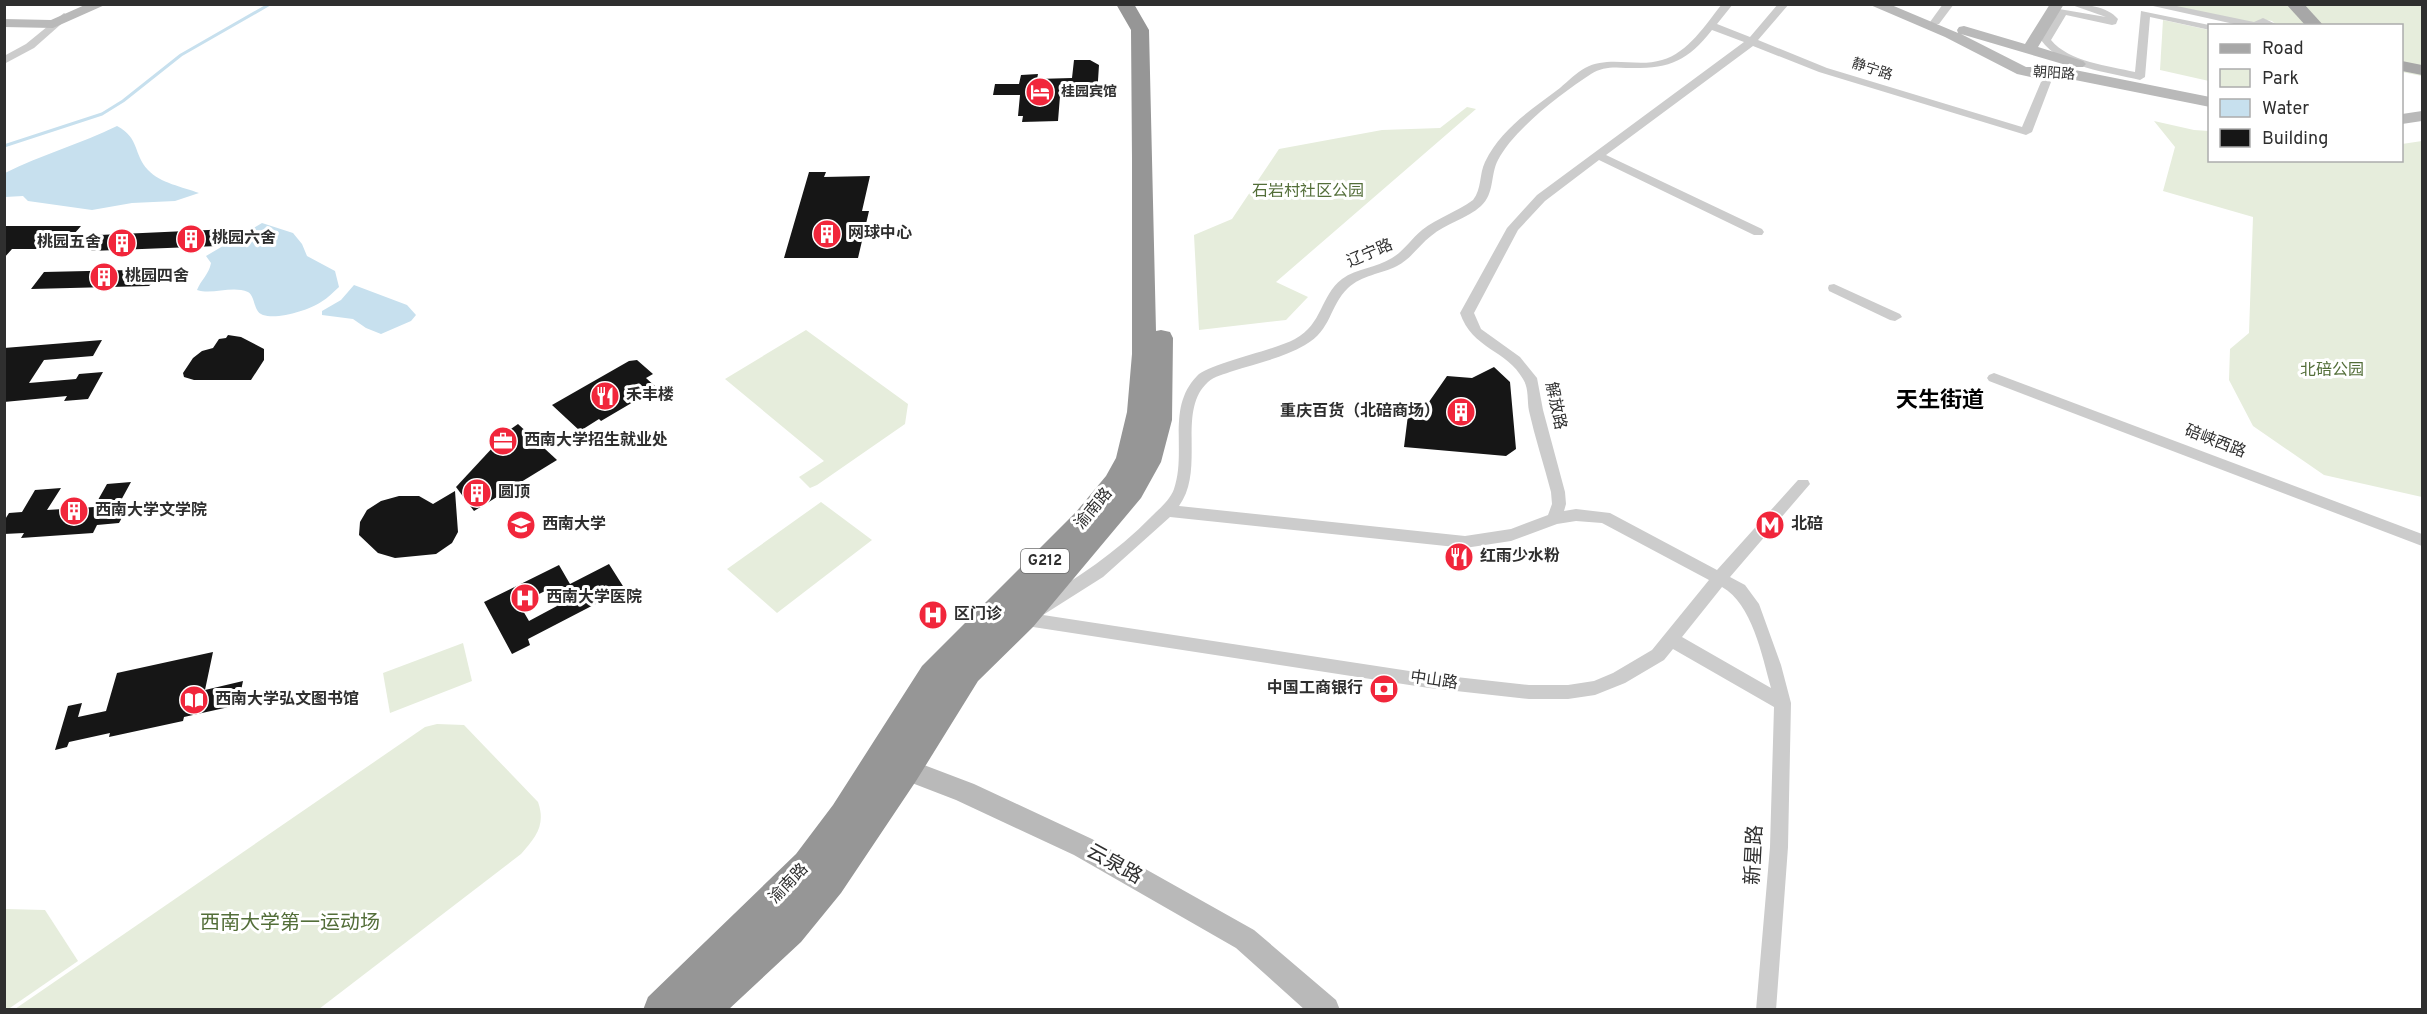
<svg xmlns="http://www.w3.org/2000/svg" width="2427" height="1014" viewBox="0 0 2427 1014" font-family="Overpass,'Noto Sans SC',sans-serif">
<style>
.green{fill:#e6eddc}
.water{fill:#c7e0ee}
.lines{fill:none;stroke-linecap:round;stroke-linejoin:round}
.stream{stroke:#c7e0ee;stroke-width:3}
.building{fill:#161616;fill-rule:evenodd}
.street{fill:#ccc;fill-rule:evenodd}
.secondary{fill:#b9b9b9;fill-rule:evenodd}
.primary{fill:#a7a7a7;fill-rule:evenodd}
.highway{fill:#969696;fill-rule:evenodd}
.labels{text-anchor:middle;dominant-baseline:central;stroke-width:6;stroke-linejoin:round;paint-order:stroke}
.far-street-label{font-size:14px;fill:#2f2f2f;stroke:#fff}
.far-poi-label{font-size:14px;font-weight:bold;fill:#2f2f2f;stroke:#fff;text-anchor:start}
.shield{fill:#fff;stroke:#6d6d6d;stroke-width:1.5}
.shield-label{font-size:15px;font-weight:bold;fill:#2f2f2f}
.park-label{font-size:16px;fill:#536e39;stroke:#fff}
.poi-label{font-size:16px;font-weight:bold;fill:#2f2f2f;stroke:#fff;text-anchor:start}
.street-label{font-size:16px;fill:#2f2f2f;stroke:#fff}
.near-street-label{font-size:20px;fill:#2f2f2f;stroke:#fff}
.near-park-label{font-size:20px;fill:#536e39;stroke:#fff}
.district-label{font-size:22px;font-weight:bold;fill:#000;stroke:#fff}
</style>
<rect width="100%" height="100%" fill="#fff"/>
<g class="green">
<polygon points="2149,5 2421,5 2422,76 2402,72 2402,26 2277,26 2272,21 2261,19 2253,24 2171,6"/>
<polygon points="2163,20 2209,30 2209,81 2160,70"/>
<polygon points="1467,107 1476,109 1276,282 1308,297 1286,320 1199,330 1194,235 1232,219 1279,149 1382,130 1440,128"/>
<polygon points="2154,121 2194,130 2209,131 2210,160 2402,160 2402,144 2422,141 2422,497 2324,475 2253,426 2229,380 2230,349 2249,333 2253,217 2163,191 2175,147"/>
<polygon points="806,330 908,404 905,424 817,485 810,488 799,477 824,461 725,379"/>
<polygon points="821,502 872,540 777,613 727,569"/>
<polygon points="463,643 472,681 390,713 383,673"/>
<path d="M437,724L464,725L538,802C546,825 536,837 521,854L319,1009H15L425,727Z"/>
<polygon points="5,909 45,910 78,961 7,1010 4,1009"/>
</g>
<g class="water">
<path d="M117,126C140,138 133,154 148,170C160,183 183,187 199,193L175,201L132,203L92,210L28,201L23,196L5,197V173C41,155 80,144 117,126Z"/>
<path d="M262,223L293,233L302,244L307,256L335,271L339,287C333,292 328,298 321,302C309,310 278,320 263,315C253,312 256,297 248,292C232,285 213,295 197,290C201,280 209,274 211,263L206,256Z"/>
<polygon points="354,285 407,305 416,315 411,321 381,334 366,328 353,319 322,315 322,311 341,300"/>
</g>
<g class="lines">
<polyline class="stream" points="4,146 102,114 123,101 181,55 270,4"/>
</g>
<g class="building">
<polygon points="1074,60 1090,60 1099,65 1097,96 1060,96 1058,121 1022,122 1023,116 1018,116 1020,95 993,95 995,84 1019,84 1021,75 1038,74 1037,79 1072,78"/>
<polygon points="809,172 826,172 824,177 870,176 862,211 869,211 858,258 784,258"/>
<polygon points="4,226 81,226 61,249 12,249 4,258"/>
<polygon points="230,229 218,246 91,251 93,248 88,249 99,235"/>
<polygon points="174,269 164,282 152,283 149,286 31,289 44,272"/>
<polygon points="228,335 241,337 264,349 264,360 251,380 194,380 184,377 183,373 193,358 202,351 213,348 219,339 226,338"/>
<polygon points="102,340 93,356 44,360 29,383 76,379 79,374 103,372 88,399 64,401 67,396 4,402 4,348"/>
<polygon points="637,360 653,374 646,378 657,388 601,421 599,419 580,431 552,405 629,361"/>
<polygon points="1494,367 1510,382 1516,449 1506,456 1404,447 1408,415 1412,409 1424,409 1447,376 1472,378"/>
<polygon points="518,424 557,460 474,511 456,487 508,431"/>
<polygon points="131,482 119,504 130,503 119,523 97,525 93,533 21,538 24,533 4,534 4,521 9,513 22,512 35,490 61,488 47,510 94,507 107,484"/>
<polygon points="455,491 458,532 452,543 436,554 395,558 378,553 359,535 360,522 367,510 381,501 399,496 419,496 433,504"/>
<path d="M609,564L628,594L612,602L609,597L528,639L530,645L512,654L484,602L559,565L570,584ZM547,590L557,606L529,621L519,604Z"/>
<polygon points="213,652 205,690 243,681 238,705 184,717 183,721 109,737 110,733 69,742 67,747 55,750 68,706 82,703 78,717 106,711 117,673"/>
</g>
<g class="lines">
<g class="street">
<path d="M1722,4H1733L1717,24L1750,37L1778,4H1789L1758,40L1827,68L2022,127L2041,82L2046,79L2051,82L2032,132L2026,135L1819,72L1753,46L1606,155L1762,229L1764,232L1762,235H1754L1599,160L1545,201L1518,230L1474,313L1481,329L1520,357L1537,378L1543,410L1565,492L1566,504L1564,511L1576,509L1610,513L1717,570L1798,480H1808L1810,484L1730,577L1745,585L1759,604L1781,665L1791,703L1788,847L1776,1010H1756L1770,847L1774,707L1673,649L1664,660L1625,683L1595,695L1568,699H1529L1429,688L1020,625L1014,623L1012,618L1014,613L1020,611L1036,614L1033,609L1035,604C1077,578 1117,552 1151,517C1159,509 1170,500 1174,489C1187,451 1166,408 1197,376C1210,363 1273,351 1295,339C1323,324 1320,296 1342,279C1357,268 1376,268 1392,258C1404,251 1411,239 1422,230C1437,218 1457,212 1473,200C1482,189 1479,174 1485,162C1501,129 1532,109 1560,88C1568,81 1576,73 1585,68C1610,55 1637,68 1662,60C1688,53 1706,24 1722,4ZM1712,30L1744,42L1537,195L1507,228L1460,313C1472,349 1507,350 1523,379C1529,388 1527,400 1529,411C1535,438 1544,465 1551,492L1552,504L1548,515L1511,529L1465,536L1179,506C1206,469 1176,411 1208,382C1214,376 1225,374 1233,371C1257,363 1283,358 1305,345C1332,330 1329,306 1348,288C1362,275 1381,274 1397,266C1411,259 1419,245 1431,236C1446,223 1467,219 1481,206C1495,193 1490,175 1498,160C1514,129 1562,93 1591,74C1602,67 1614,67 1626,68C1668,69 1686,63 1712,30ZM1170,517L1465,548L1511,541L1557,524L1576,521L1602,523L1709,580L1652,650L1613,673L1594,681L1568,685H1529L1429,674L1043,615L1103,577ZM1722,587C1752,604 1762,655 1771,688L1682,637Z"/>
<polygon points="1943,4 1954,4 1939,24 1931,24 1930,22"/>
<path d="M2069,4C2085,4 2107,6 2118,19L2116,24L2112,25L2066,15L2051,40C2069,62 2109,66 2135,72L2141,11L2214,26H2210V30L2150,17L2145,77L2140,80C2108,72 2061,68 2041,40L2059,9L2106,17Z"/>
<polygon points="2144,4 2167,4 2254,22 2263,18 2280,26 2243,26"/>
<polygon points="64,13 69,16 68,18 34,48 4,64 4,56 26,44"/>
<polygon points="1834,284 1900,314 1902,317 1895,321 1890,320 1829,291 1828,288 1829,285"/>
<polygon points="1994,373 2422,534 2422,546 1989,381 1987,378 1989,375"/>
</g>
<g class="secondary">
<polygon points="87,4 107,4 53,28 4,27 4,19 51,20"/>
<polygon points="1868,4 1889,4 1958,33 1957,30 1959,27 1964,26 2025,44 2050,4 2064,4 2038,47 2083,61 2086,64 2083,67 2073,67 1961,34 2026,67 2055,66 2210,97 2210,107 2055,76 2035,78 2017,74 1945,37"/>
<polygon points="2422,111 2422,121 2402,124 2402,114"/>
<polygon points="895,754 974,784 1092,839 1254,930 1336,1000 1340,1010 1305,1010 1236,948 1074,855 956,800 886,773 883,765 886,757"/>
</g>
<g class="primary">
<polygon points="2286,4 2304,4 2324,26 2306,26"/>
<polygon points="2402,61 2422,65 2422,75 2402,71"/>
</g>
<polygon class="highway" points="1116,4 1134,4 1149,30 1156,331 1161,330 1170,332 1173,338 1172,420 1161,462 1141,498 1033,627 978,681 916,781 841,893 801,942 728,1010 643,1010 648,997 796,854 833,805 922,666 1076,512 1106,476 1116,458 1127,412 1132,354 1132,159 1131,30"/>
</g>
<defs>
<g id="hotel-disc" transform="scale(1.5)"><circle r="9.5" fill="#f1263b" stroke="#fff"/><path d="M-6-4.5h1.5V1H6V5H4.5V3h-9V5H-6ZM-4 0a1.8 1.8 0 1 1 3.6 0ZM.5 0V-2.5h3Q6-2.5 6 0Z" fill="#fff"/></g>
<g id="building-disc" transform="scale(1.5)"><circle r="9.5" fill="#f1263b" stroke="#fff"/><path d="M-4-6H4V6H1V3H-1V6H-4ZM-2.5-4.3h1.7v1.8h-1.7ZM.8-4.3h1.7v1.8H.8ZM-2.5-1h1.7V.8h-1.7ZM.8-1h1.7V.8H.8Z" fill="#fff"/></g>
<g id="restaurant-disc" transform="scale(1.5)"><circle r="9.5" fill="#f1263b" stroke="#fff"/><path d="M-5-6h1v4h1v-4h1v4h1v-4h1v5L-1.5 .5V6h-2V.5L-5-1ZM5-6V6H3V1.5H1.5Q1.5-4 5-6Z" fill="#fff"/></g>
<g id="office-disc" transform="scale(1.5)"><circle r="9.5" fill="#f1263b" stroke="#fff"/><path d="M-6-3h4V-5.5h4V-3h4V5H-6ZM-1-4.5V-3h2v-1.5ZM-6 0V1H6V0Z" fill="#fff"/></g>
<g id="university-disc" transform="scale(1.5)"><circle r="9.5" fill="#f1263b" stroke="#fff"/><path d="M0-5L7-2L0 1L-7-2ZM-4 1L0 2.5L4 1V4Q0 6-4 4Z" fill="#fff"/></g>
<g id="metro-disc" transform="scale(1.5)"><circle r="9.5" fill="#f1263b" stroke="#fff"/><path d="M-5.5 5V-5H-3L0 0L3-5H5.5V5H3V-.5L0 4L-3-.5V5Z" fill="#fff"/></g>
<g id="hospital-disc" transform="scale(1.5)"><circle r="9.5" fill="#f1263b" stroke="#fff"/><path d="M-5-5h3v3.5h4V-5h3V5h-3V1.5h-4V5h-3Z" fill="#fff"/></g>
<g id="bank-disc" transform="scale(1.5)"><circle r="9.5" fill="#f1263b" stroke="#fff"/><path d="M-6-4H6V4H-6ZM0-2.3a2.3 2.3 0 1 0 0 4.6a2.3 2.3 0 1 0 0-4.6Z" fill="#fff"/></g>
<g id="library-disc" transform="scale(1.5)"><circle r="9.5" fill="#f1263b" stroke="#fff"/><path d="M-6-4Q-3-5.5-.7-3.5V5Q-3 3-6 4ZM6-4Q3-5.5 .7-3.5V5Q3 3 6 4Z" fill="#fff"/></g>
</defs>
<g fill-rule="evenodd">
<use href="#hotel-disc" x="1040" y="92"/>
<use href="#building-disc" x="827" y="234"/>
<use href="#building-disc" x="191" y="239"/>
<use href="#building-disc" x="122" y="243"/>
<use href="#building-disc" x="104" y="277"/>
<use href="#restaurant-disc" x="605" y="396"/>
<use href="#building-disc" x="1461" y="412"/>
<use href="#office-disc" x="503" y="441"/>
<use href="#building-disc" x="477" y="493"/>
<use href="#building-disc" x="74" y="511"/>
<use href="#university-disc" x="521" y="525"/>
<use href="#metro-disc" x="1770" y="525"/>
<use href="#restaurant-disc" x="1459" y="557"/>
<use href="#hospital-disc" x="525" y="598"/>
<use href="#hospital-disc" x="933" y="615"/>
<use href="#bank-disc" x="1384" y="689"/>
<use href="#library-disc" x="194" y="700"/>
</g>
<g class="labels">
<g class="far-street-label">
<text transform="translate(1872 70) rotate(18)">静宁路</text>
<text transform="translate(2054 74) rotate(4)">朝阳路</text>
</g>
<g class="far-poi-label">
<text x="1061" y="92">桂园宾馆</text>
</g>
<rect class="shield" x="1021" y="549" width="48" height="24" rx="4.5"/>
<g class="shield-label">
<text x="1045" y="561">G212</text>
</g>
<g class="park-label">
<text x="1308" y="192">石岩村社区公园</text>
<text x="2332" y="371">北碚公园</text>
</g>
<g class="poi-label">
<text x="848" y="234">网球中心</text>
<text x="212" y="239">桃园六舍</text>
<text x="101" y="243" text-anchor="end">桃园五舍</text>
<text x="125" y="277">桃园四舍</text>
<text x="626" y="396">禾丰楼</text>
<text x="1440" y="412" text-anchor="end">重庆百货（北碚商场）</text>
<text x="524" y="441">西南大学招生就业处</text>
<text x="498" y="493">圆顶</text>
<text x="95" y="511">西南大学文学院</text>
<text x="542" y="525">西南大学</text>
<text x="1791" y="525">北碚</text>
<text x="1480" y="557">红雨少水粉</text>
<text x="546" y="598">西南大学医院</text>
<text x="954" y="615">区门诊</text>
<text x="1363" y="689" text-anchor="end">中国工商银行</text>
<text x="215" y="700">西南大学弘文图书馆</text>
</g>
<g class="street-label">
<text transform="translate(1370 254) rotate(-23)">辽宁路</text>
<text transform="translate(1555 406) rotate(78)">解放路</text>
<text transform="translate(2215 442) rotate(21)">碚峡西路</text>
<text transform="translate(1094 509) rotate(-50)">渝南路</text>
<text transform="translate(1434 681) rotate(8)">中山路</text>
<text transform="translate(789 884) rotate(-46)">渝南路</text>
</g>
<g class="near-street-label">
<text transform="translate(1755 855) rotate(-87)">新星路</text>
<text transform="translate(1114 865) rotate(29)">云泉路</text>
</g>
<g class="near-park-label">
<text x="290" y="924">西南大学第一运动场</text>
</g>
<g class="district-label">
<text x="1940" y="401">天生街道</text>
</g>
</g>
<rect width="2427" height="1014" fill="none" stroke="#2f2f2f" stroke-width="12"/>
<rect x="2208" y="24" width="195" height="138" fill="#ffffff" stroke="#acacac" stroke-width="1.5"/>
<rect x="2220" y="44" width="30" height="9" fill="#a7a7a7" stroke="#acacac" stroke-width="1.5"/>
<text x="2262" y="54" font-size="18" fill="#2f2f2f">Road</text>
<rect x="2220" y="69" width="30" height="18" fill="#e6eddc" stroke="#acacac" stroke-width="1.5"/>
<text x="2262" y="84" font-size="18" fill="#2f2f2f">Park</text>
<rect x="2220" y="99" width="30" height="18" fill="#c7e0ee" stroke="#acacac" stroke-width="1.5"/>
<text x="2262" y="114" font-size="18" fill="#2f2f2f">Water</text>
<rect x="2220" y="129" width="30" height="18" fill="#161616" stroke="#acacac" stroke-width="1.5"/>
<text x="2262" y="144" font-size="18" fill="#2f2f2f">Building</text>
</svg>
